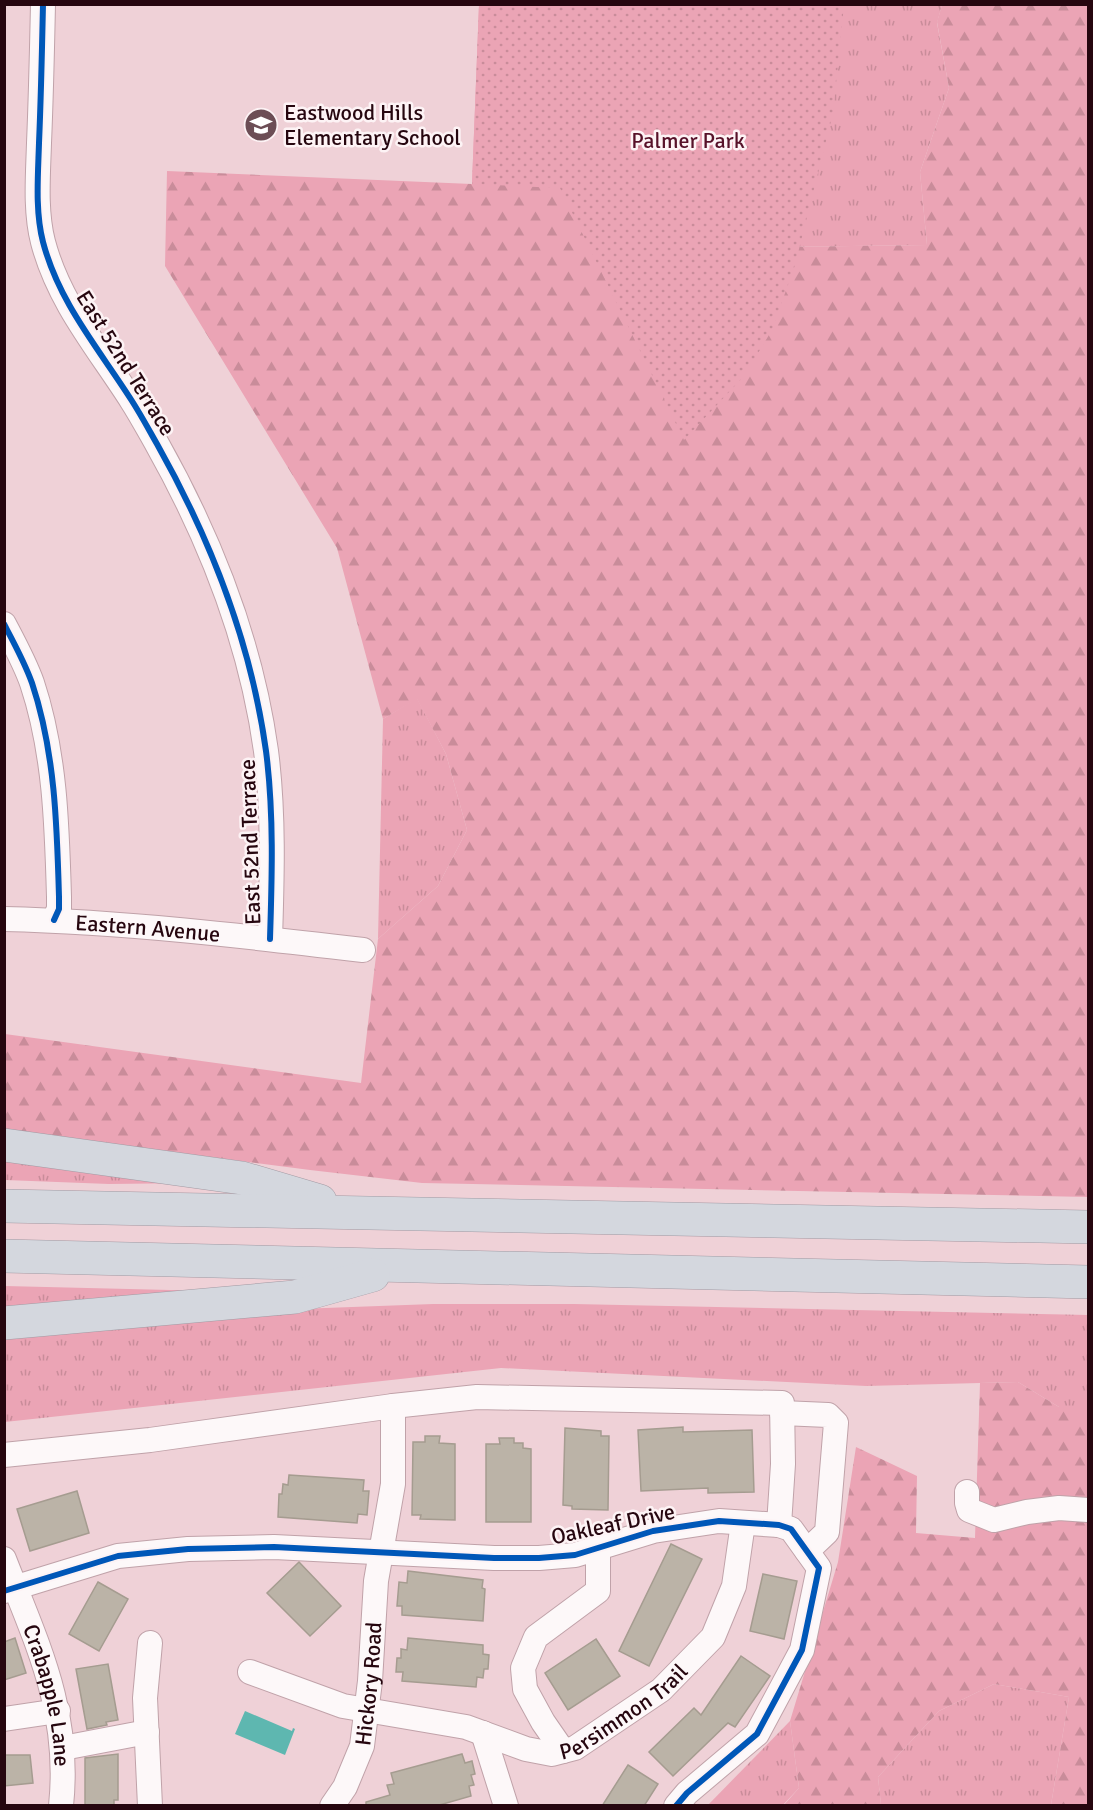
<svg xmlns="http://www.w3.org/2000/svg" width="1093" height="1810" viewBox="0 0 1093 1810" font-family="Signika,sans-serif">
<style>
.grass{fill:url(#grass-tufts)}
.forest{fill:url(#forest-firs)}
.park{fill:url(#park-dots)}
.water{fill:#5eb7b0}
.building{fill:#bbb3a7;stroke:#a59c90;stroke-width:1.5}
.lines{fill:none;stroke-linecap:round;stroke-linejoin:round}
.minor-casing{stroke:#c0a2a9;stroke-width:26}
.highway-casing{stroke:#a29aa3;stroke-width:34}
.minor{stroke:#fdf8f9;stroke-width:24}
.highway{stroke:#d4d7de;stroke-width:33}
.cycleway-casing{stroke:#fdf3f5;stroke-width:10}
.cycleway{stroke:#0057b8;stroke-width:6}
.labels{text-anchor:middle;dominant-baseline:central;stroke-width:5;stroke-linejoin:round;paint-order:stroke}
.poi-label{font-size:22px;fill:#26060f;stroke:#fdf3f5;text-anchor:start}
.park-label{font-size:22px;fill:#571129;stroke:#fdf3f5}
.street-label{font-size:22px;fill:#26060f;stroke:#fdf3f5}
</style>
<defs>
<pattern id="grass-tufts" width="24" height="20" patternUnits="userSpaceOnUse" patternTransform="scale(1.5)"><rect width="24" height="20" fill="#eba4b5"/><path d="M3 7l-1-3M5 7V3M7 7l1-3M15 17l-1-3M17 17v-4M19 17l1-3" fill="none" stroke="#c98c9a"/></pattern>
<pattern id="forest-firs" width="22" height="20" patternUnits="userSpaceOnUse" patternTransform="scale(1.5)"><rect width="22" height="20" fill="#eba4b5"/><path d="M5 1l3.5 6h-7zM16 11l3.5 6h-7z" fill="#c98c9a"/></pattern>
<pattern id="park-dots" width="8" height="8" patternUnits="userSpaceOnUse" patternTransform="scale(1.5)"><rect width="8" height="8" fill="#eba4b5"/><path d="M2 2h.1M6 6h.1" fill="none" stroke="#c98c9a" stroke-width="1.8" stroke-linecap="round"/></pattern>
</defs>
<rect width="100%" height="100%" fill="#efd1d7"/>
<g class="grass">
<polygon points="771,5 942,5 937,23 949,88 920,172 927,245 777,247"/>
<polygon points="417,698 446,754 467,830 438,886 378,939 383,719"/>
<polygon points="5,1158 197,1183 109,1184 5,1180"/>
<polygon points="5,1286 212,1291 5,1313"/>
<polygon points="433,1304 574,1304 1088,1315 1088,1407 1059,1407 1018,1382 866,1386 501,1368 5,1422 5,1332 298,1309"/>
<polygon points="994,1684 1069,1697 1051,1805 881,1805 878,1777 939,1711"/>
<polygon points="790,1721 799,1788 783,1805 707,1806"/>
</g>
<g class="forest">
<polygon points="479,5 777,247 927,245 920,172 949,88 937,22 942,5 1088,5 1088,1197 422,1183 310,1170 5,1130 5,1034 361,1083 378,939 438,886 467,830 446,754 417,699 383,719 337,548 165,266 167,171 472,184"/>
<polygon points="1018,1382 1059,1407 1088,1407 1088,1805 1051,1805 1069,1697 994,1684 939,1711 878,1777 881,1805 783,1806 799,1788 790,1721 838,1562 856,1447 917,1476 916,1533 975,1538 980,1383"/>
</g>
<polygon class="park" points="479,5 844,5 833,113 795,265 772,330 744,376 684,440 560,188 472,184"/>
<polygon class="water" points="245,1711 292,1731 293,1728 295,1729 285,1755 235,1734"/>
<g class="building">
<polygon points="683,1427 683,1432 752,1430 754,1492 708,1493 708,1488 641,1491 638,1430"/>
<polygon points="565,1428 601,1431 601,1436 609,1436 608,1510 572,1509 572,1506 563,1505"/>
<polygon points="425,1436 440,1436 439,1443 455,1444 455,1520 420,1519 421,1515 412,1515 413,1442 425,1442"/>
<polygon points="499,1438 514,1438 514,1443 523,1443 523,1448 531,1449 531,1522 486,1522 486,1444 500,1444"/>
<polygon points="289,1475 364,1480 363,1491 369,1491 367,1515 358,1514 357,1523 278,1517 279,1494 282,1494 283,1484 288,1485"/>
<polygon points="77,1491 89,1533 30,1551 17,1509"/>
<polygon points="671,1544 702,1559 649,1666 619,1651"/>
<polygon points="299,1562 341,1606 310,1636 267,1593"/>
<polygon points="408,1571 483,1580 482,1588 485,1589 483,1621 402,1615 402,1606 397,1606 399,1582 407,1583"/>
<polygon points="763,1574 797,1581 784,1639 750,1631"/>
<polygon points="98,1582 128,1599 99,1651 69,1634"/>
<polygon points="15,1638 26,1673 4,1680 4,1642"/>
<polygon points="408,1638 483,1645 483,1654 489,1655 488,1669 484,1669 483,1678 477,1677 476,1687 402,1681 403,1672 396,1672 397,1658 401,1658 401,1649 407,1650"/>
<polygon points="596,1639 620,1676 568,1710 545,1673"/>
<polygon points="741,1656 770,1676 735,1727 728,1723 673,1776 649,1752 694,1708 701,1715"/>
<polygon points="108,1664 118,1720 106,1722 107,1725 87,1729 76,1669"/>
<polygon points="118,1754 118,1800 114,1800 114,1806 85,1806 85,1758"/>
<polygon points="462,1754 465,1763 472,1761 475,1774 471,1775 474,1785 469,1786 471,1796 436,1806 366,1806 366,1802 390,1795 387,1785 394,1784 391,1773"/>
<polygon points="4,1755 30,1755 33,1783 4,1786"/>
<polygon points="628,1765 658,1784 644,1806 602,1806"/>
</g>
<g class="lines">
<g class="minor-casing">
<g id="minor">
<path d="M43,4C42,51 41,97 39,143C38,176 35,211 43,242C59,303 99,349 132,401C141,415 149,430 157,444C211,540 251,642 266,751C274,813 272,877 270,939"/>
<path d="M4,624C14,643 25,663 32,683C55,752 57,825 59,897V909L54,920"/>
<path id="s1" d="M4,919C125,922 244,936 363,950"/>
<polyline points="782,1413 828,1415 836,1423 827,1532 807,1551"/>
<polyline points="4,1455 150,1440 393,1406 477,1397 782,1403 783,1464 779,1525"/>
<polyline points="967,1492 967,1503 969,1510 994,1520 1027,1512 1059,1508 1088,1510"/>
<path id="s2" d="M4,1559C37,1644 71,1711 61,1806"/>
<polyline points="4,1591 118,1556 188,1549 274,1547 494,1558 539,1558 575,1555 653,1531 719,1521 779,1525 791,1529 819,1568 802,1650 757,1734 687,1793 676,1806"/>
<path id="s3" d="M250,1672L343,1706L466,1727L526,1749L552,1754L575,1748L661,1690L713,1637L734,1586L743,1523"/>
<polyline points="4,1719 58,1711"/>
<polyline points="483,1733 506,1806"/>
<polyline points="63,1748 147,1732"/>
<polyline points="563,1751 543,1722 525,1689 523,1668 536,1637 598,1591 598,1547"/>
<polyline points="150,1806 145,1698 150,1643"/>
<path id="s4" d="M332,1806L345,1787L362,1746L370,1681L376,1581L393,1484V1406"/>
</g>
</g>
<g class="highway-casing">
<g id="highway">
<polyline points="4,1145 242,1178 320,1201"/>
<polyline points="4,1206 1088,1227"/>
<polyline points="4,1256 1088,1282"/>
<polyline points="4,1323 295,1297 373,1275"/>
</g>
</g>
<use href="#minor" class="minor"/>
<use href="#highway" class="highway"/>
<g class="cycleway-casing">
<g id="cycleway">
<path d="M43,4C42,51 41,97 39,143C38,176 35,211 43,242C59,303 99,349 132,401C141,415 149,430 157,444C211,540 251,642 266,751C274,813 272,877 270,939"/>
<path d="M4,624C14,643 25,663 32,683C55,752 57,825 59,897V909L54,920"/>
<polyline points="4,1591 118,1556 188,1549 274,1547 494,1558 539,1558 575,1555 653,1531 719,1521 779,1525 791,1529 819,1568 802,1650 757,1734 687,1793 676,1806"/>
</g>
</g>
<use href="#cycleway" class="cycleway"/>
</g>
<defs>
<g id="school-disc" transform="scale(1.725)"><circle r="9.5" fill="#6c4d55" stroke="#fdf3f5"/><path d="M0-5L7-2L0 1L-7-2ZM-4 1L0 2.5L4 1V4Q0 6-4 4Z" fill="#fff"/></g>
</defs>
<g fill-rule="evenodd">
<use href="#school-disc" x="261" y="125"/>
</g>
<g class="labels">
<g class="poi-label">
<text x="284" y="112">Eastwood Hills<tspan x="284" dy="25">Elementary School</tspan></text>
</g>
<g class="park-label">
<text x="688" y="140">Palmer Park</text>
</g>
<g class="street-label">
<text transform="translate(126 363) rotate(58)">East 52nd Terrace</text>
<text transform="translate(250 842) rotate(-92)">East 52nd Terrace</text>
<text stroke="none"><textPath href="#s1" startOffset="144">Eastern Avenue</textPath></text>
<text transform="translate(613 1524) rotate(-12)">Oakleaf Drive</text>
<text stroke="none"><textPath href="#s4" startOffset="130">Hickory Road</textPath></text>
<text stroke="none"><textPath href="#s2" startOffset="144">Crabapple Lane</textPath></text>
<text stroke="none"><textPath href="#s3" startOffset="398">Persimmon Trail</textPath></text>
</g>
</g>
<rect width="1093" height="1810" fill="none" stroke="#26060f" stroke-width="12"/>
</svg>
